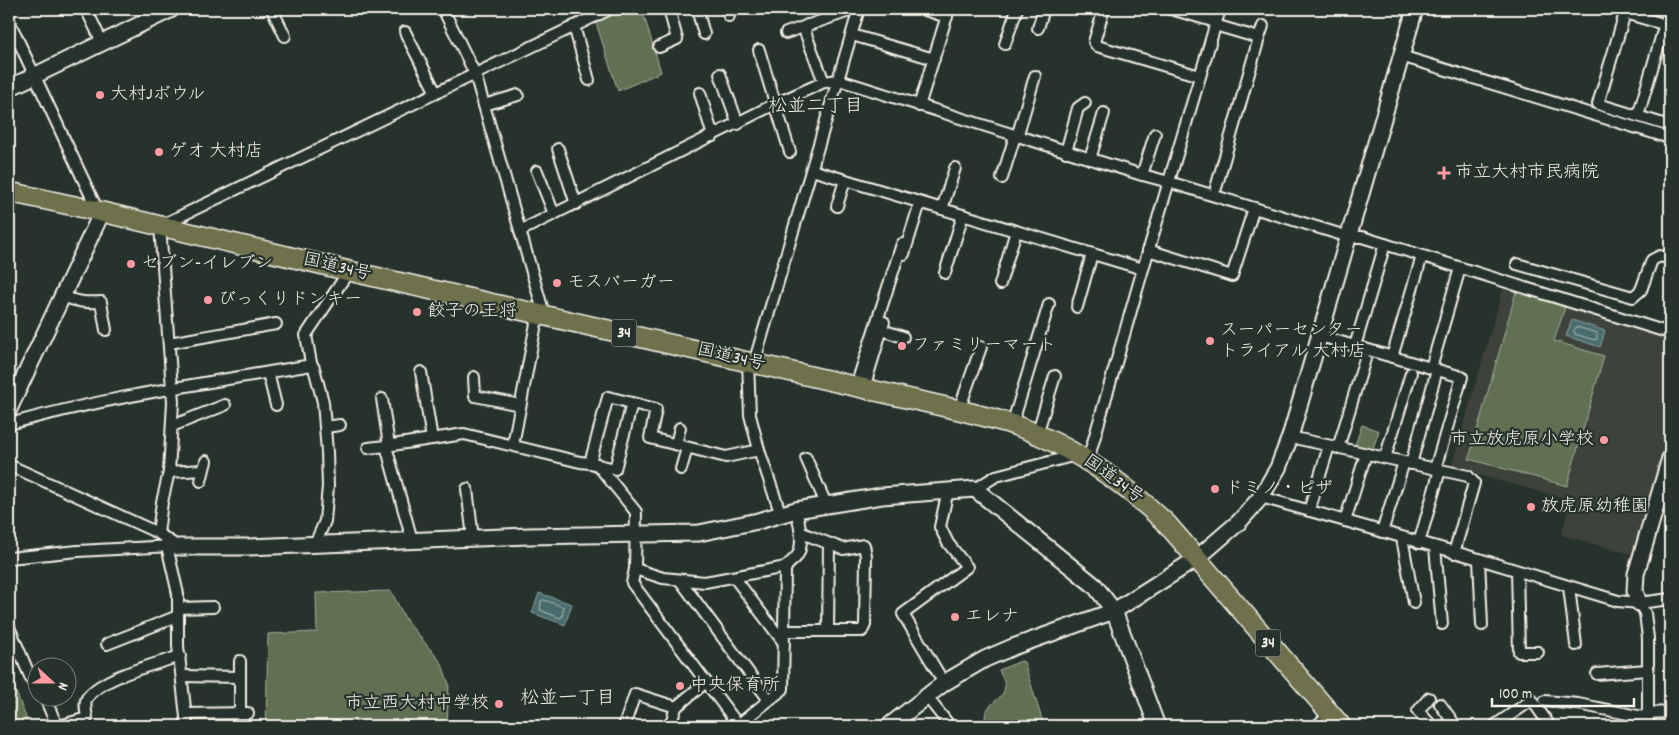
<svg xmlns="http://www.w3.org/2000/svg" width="1679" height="735" viewBox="0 0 1679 735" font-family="Dekko,'Klee One',sans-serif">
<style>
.built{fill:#3c423a}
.green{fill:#5e7052;stroke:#a9b09d}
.water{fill:#496c6e;stroke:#8da19f}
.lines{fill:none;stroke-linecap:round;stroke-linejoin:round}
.shore{stroke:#b0bcb7;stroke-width:1}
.street-casing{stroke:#f4f1e8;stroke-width:14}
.secondary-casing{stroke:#f4f1e8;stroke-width:19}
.highway-casing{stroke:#f4f1e8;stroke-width:22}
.street{stroke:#26332d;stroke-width:10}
.secondary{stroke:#26332d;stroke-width:15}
.highway{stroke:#6e714b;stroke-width:19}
.poi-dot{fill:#ff9aa2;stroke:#26332d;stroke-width:2}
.labels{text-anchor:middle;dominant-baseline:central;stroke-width:4.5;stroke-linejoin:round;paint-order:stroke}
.shield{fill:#26332d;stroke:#b6b8b0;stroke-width:1}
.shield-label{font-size:16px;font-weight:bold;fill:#f4f1e8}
.poi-label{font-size:18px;fill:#f4f1e8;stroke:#26332d;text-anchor:start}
.street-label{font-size:18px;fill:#f4f1e8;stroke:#26332d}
.neighbourhood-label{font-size:19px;fill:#f4f1e8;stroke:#26332d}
</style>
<rect width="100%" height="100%" fill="#26332d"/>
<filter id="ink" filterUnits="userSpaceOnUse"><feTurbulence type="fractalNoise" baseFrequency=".02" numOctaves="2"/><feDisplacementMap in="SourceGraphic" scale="10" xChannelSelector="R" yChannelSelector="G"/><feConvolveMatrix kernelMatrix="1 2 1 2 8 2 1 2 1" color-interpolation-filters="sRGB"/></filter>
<g filter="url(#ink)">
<polygon class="built" points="1504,286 1670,337 1670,434 1635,555 1561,535 1571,500 1451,468"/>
<g class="green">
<polygon points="618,9 642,9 661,72 618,91 595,20"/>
<polygon points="1516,292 1565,307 1554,341 1604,356 1567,486 1469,459"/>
<polygon points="1362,425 1379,431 1372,451 1355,445"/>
<polygon points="391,591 406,620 441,662 449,684 447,726 266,726 268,634 317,632 316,593"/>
<path d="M1021,661L1024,662L1044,726H996L985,718C984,703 1006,700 1005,685C1004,681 1001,675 999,670Z"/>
<polygon points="12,682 29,725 26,726 9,726 9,683"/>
</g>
<g class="water">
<polygon points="1572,320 1605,331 1600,347 1566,336"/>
<polygon points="539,593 572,604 565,625 532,613"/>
</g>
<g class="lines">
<g class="shore">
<polygon points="1577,327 1597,333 1597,339 1594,340 1575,334 1574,331"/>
<polygon points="544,600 564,607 562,617 560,618 540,610 541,601"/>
</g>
<g class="street-casing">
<g id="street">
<polyline points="86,9 102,42"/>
<polyline points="272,9 285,36"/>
<polyline points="443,9 475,74 544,314"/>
<polyline points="697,9 704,34"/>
<polyline points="727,9 729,16"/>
<polyline points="922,9 947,17"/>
<polyline points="1104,9 1094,42 1097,46 1200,76"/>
<polyline points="1171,9 1216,22"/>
<polyline points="9,21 98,211"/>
<polyline points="807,25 805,32 824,82"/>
<polyline points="1215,25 1259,38 1216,188"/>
<polyline points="574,26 589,80"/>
<polyline points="1670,26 1625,13 1598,104 1670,126"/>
<polyline points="1038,28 1044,9"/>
<polyline points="405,32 436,93"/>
<polyline points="786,33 855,9"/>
<polyline points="852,35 934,59"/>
<polyline points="1259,38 1263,26"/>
<polyline points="1005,44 1017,9"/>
<polyline points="659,47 677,39 669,9"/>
<polyline points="759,50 790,152"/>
<polyline points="1401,56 1670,138"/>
<polyline points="720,74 738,124"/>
<polyline points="700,93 713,136"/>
<polyline points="484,105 518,95"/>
<polyline points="919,106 949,9"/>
<polyline points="1638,116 1665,24"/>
<polyline points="1017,137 1035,76"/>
<polyline points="558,149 576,204"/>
<polyline points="1066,152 1078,108 1085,103"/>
<polyline points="1090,159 1104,113"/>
<polyline points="812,170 1143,269"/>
<polyline points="537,171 554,214"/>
<polyline points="1142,175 1155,134"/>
<polyline points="1002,178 1015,136"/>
<polyline points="837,206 845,180"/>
<polyline points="942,209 955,168"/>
<polyline points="520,231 775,104 824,82 839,80 1139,174 1169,182 1349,237 1362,237 1670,333"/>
<polyline points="1148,250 1232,276 1254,208"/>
<polyline points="904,254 920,203"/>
<polyline points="1517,264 1633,297 1641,290 1652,260 1660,256 1670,259"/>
<polyline points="945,273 963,215"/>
<polyline points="1000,284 1016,231"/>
<path d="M63,296C76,302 86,303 101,302L106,330"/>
<polyline points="1077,307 1092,254"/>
<polyline points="882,330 903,337"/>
<polyline points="1320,336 1462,377 1435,469"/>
<polyline points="169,343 276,324"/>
<polyline points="1355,346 1385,244"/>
<polyline points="1392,357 1422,256"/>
<polyline points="748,361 750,415 759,450 781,515"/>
<polyline points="754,363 859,9"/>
<polyline points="1431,368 1460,268"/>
<polyline points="421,372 432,439"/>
<polyline points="268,373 276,405"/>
<polyline points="474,377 475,396 520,405"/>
<polyline points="856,386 902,244"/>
<polyline points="864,388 884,322"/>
<polyline points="382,399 389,445"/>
<polyline points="632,403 615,469 590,463 608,397 656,409 650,438 726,457 759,450"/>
<polyline points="959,410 981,347"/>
<path d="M9,421L13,423C111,396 212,382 312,365"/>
<polyline points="1012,425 1049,304"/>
<polyline points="172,426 225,405"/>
<polyline points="325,427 340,425"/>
<polyline points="1037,434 1055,376"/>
<polyline points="1290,437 1468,476 1474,483 1454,553"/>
<polyline points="676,444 680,428"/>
<polyline points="513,445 538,313"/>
<polyline points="368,448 386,446"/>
<polyline points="1338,448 1365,359"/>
<polyline points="806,458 826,504"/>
<polyline points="1385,458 1411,373"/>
<polyline points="1088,460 1143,269 1220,9"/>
<polyline points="597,464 636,512 635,569 632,583 739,726"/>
<polyline points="1411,464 1437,370"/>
<polyline points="9,465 158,533 178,547"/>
<polyline points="681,469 687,448"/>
<polyline points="169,472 203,470"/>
<polyline points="201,481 206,461"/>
<polyline points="467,489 473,538"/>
<polyline points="975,489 996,476 1076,455"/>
<polyline points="1261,497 1479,559 1618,601 1639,603 1670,599"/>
<polyline points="1309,511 1329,446"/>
<polyline points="1345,521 1366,454"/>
<polyline points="1382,532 1404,462"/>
<polyline points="158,533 162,502 169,472 173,402 160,226 610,9"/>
<polyline points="1402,538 1414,603"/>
<polyline points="412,540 386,446 464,434 580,462 590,463"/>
<polyline points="1419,543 1440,470"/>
<polyline points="315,544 325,521 328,486 327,452 323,402 314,368 311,363 306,335 349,271"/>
<polyline points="167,546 178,594 178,646 187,726"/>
<polyline points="1435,547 1442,624"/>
<polyline points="9,558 78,551 172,546"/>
<polyline points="1479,559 1482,625"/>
<polyline points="635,569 663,578 705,582 786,567"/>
<polyline points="1517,571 1519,652 1538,652"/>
<polyline points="734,577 784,643"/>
<polyline points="680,580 769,700"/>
<polyline points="1569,587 1576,645"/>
<polyline points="1639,603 1645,613 1648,638 1648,726"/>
<polyline points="178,608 213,607"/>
<polyline points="9,627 32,681 38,686"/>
<polyline points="784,631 862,631 865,625 866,556 864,545 843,549 802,533"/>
<polyline points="828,631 829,544"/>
<polyline points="107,644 178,616"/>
<polyline points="1597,674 1647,670"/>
<polyline points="182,676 240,677"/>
<polyline points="944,683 903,614 967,567 948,543 940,527 948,490"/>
<polyline points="927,697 950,726"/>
<polyline points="45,698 57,726"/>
<polyline points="1429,698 1418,711 1432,726"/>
<polyline points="1545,701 1578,704 1648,718"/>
<polyline points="1440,704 1456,726"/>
<polyline points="240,713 240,661"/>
<polyline points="1647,713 1670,712"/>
<polyline points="186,714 248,713"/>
<path d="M738,725L783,689L785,571C786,563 793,562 797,556C805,543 799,523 796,510"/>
<path d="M59,726L87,718C86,712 84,703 87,698C103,676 154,665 180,656"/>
<polyline points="624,726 635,694 676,707 706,682"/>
<polyline points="670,726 676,707"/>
<polyline points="1494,726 1532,700 1550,726"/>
</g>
</g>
<g class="secondary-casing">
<g id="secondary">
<polyline points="9,88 172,9"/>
<polyline points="9,409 102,212"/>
<polyline points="178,547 247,547 529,536 699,533 758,521 796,510 882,496 975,489 1095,586 1114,611 1157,726"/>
<polyline points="1639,603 1635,591 1636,574 1670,458"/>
<polyline points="889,726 944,683 985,659 1013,647 1114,611 1196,559 1239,522 1261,497 1278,468 1290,437 1415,9"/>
<polyline points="1320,726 1332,716"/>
</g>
</g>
<g class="highway-casing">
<path id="highway" d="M9,192L98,211L349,271L959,410C986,417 1014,423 1039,435C1088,457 1128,487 1167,524L1341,726"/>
</g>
<use href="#street" class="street"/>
<use href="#secondary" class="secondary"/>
<use href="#highway" class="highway"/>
</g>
</g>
<g class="poi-dot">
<circle cx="100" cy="95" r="5"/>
<circle cx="159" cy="152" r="5"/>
<path d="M1441.5 165.5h5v5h5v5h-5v5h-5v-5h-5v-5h5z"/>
<circle cx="131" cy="264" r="5"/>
<circle cx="557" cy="283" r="5"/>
<circle cx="208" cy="300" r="5"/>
<circle cx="417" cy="312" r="5"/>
<circle cx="1210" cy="341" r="5"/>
<circle cx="902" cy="346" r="5"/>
<circle cx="1604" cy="440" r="5"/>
<circle cx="1215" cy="489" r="5"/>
<circle cx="1531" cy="507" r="5"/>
<circle cx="955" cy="617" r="5"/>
<circle cx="680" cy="686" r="5"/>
<circle cx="499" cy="704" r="5"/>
</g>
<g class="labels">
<g class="shield">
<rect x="611.5" y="319.5" width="25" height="27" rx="4"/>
<rect x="1255.5" y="629.5" width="25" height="27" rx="4"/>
</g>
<g class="shield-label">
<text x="624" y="333">34</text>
<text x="1268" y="643">34</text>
</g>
<g class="poi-label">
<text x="110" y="95">大村Jボウル</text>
<text x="169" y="152">ゲオ 大村店</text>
<text x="1455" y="173">市立大村市民病院</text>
<text x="141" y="264">セブン-イレブン</text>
<text x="567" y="283">モスバーガー</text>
<text x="218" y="300">びっくりドンキー</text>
<text x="427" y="312">餃子の王将</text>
<text x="1220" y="331">スーパーセンター<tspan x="1220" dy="21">トライアル 大村店</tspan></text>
<text x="912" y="346">ファミリーマート</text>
<text x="1594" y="440" text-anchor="end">市立放虎原小学校</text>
<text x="1225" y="489">ドミノ・ピザ</text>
<text x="1541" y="507">放虎原幼稚園</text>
<text x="965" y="617">エレナ</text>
<text x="690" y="686">中央保育所</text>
<text x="489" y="704" text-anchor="end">市立西大村中学校</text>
</g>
<g class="street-label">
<text transform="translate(337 268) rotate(13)">国道34号</text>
<text transform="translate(731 358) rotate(13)">国道34号</text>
<text transform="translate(1113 480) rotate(36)">国道34号</text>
</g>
<g class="neighbourhood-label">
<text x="816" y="107">松並二丁目</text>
<text x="568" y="699">松並一丁目</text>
</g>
</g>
<rect width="1679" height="735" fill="none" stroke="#26332d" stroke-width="30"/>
<rect x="15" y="15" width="1649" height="705" fill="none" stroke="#f4f1e8" stroke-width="2" filter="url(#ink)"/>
<g transform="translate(52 682) rotate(111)"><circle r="24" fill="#26332d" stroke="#787f78"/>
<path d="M0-4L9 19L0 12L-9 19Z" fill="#ff9aa2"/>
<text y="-8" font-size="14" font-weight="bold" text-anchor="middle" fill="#f4f1e8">N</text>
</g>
<path d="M1492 698v8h142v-8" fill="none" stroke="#f4f1e8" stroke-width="2.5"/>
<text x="1499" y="698" font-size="15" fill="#f4f1e8" stroke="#26332d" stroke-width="4" paint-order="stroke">100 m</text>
</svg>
